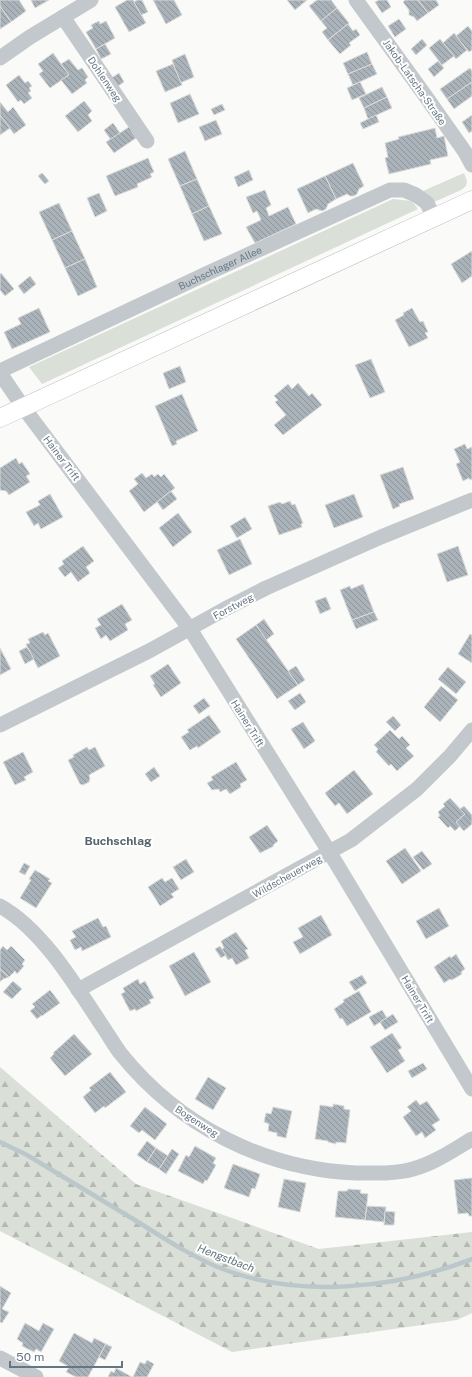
<svg xmlns="http://www.w3.org/2000/svg" width="472" height="1377" viewBox="0 0 472 1377" font-family="'Public Sans',sans-serif">
<style>
.green{fill:#dadfd7}
.forest{fill:url(#forest-firs)}
.lines{fill:none;stroke-linecap:round;stroke-linejoin:round}
.stream{stroke:#bbc7cb;stroke-width:4.5}
.building{fill:url(#building-back-hatch);stroke:#dcdcda}
.major-casing{stroke:#b5babe;stroke-width:19}
.minor{stroke:#c3c8cc;stroke-width:15}
.major{stroke:#fff;stroke-width:18}
.labels{text-anchor:middle;dominant-baseline:central;stroke-width:4;stroke-linejoin:round;paint-order:stroke}
.street-label{font-size:10px;fill:#657683;stroke:#fff}
.water-label{font-size:11px;font-style:italic;fill:#60757c;stroke:#fff}
.quarter-label{font-size:12px;font-weight:bold;fill:#57646e;stroke:#fff}
</style>
<defs>
<pattern id="forest-firs" width="22" height="20" patternUnits="userSpaceOnUse"><rect width="22" height="20" fill="#dadfd7"/><path d="M5 1l3.5 6h-7zM16 11l3.5 6h-7z" fill="#b4b9b4"/></pattern>
<pattern id="building-back-hatch" width="6" height="6" patternUnits="userSpaceOnUse"><rect width="6" height="6" fill="#aab3b9"/><path d="M-1 5l2 2M0 0l6 6M5-1l2 2" fill="none" stroke="#8e969c"/></pattern>
</defs>
<rect width="100%" height="100%" fill="#fafaf8"/>
<g class="green">
<polygon points="464,173 467,181 466,186 461,190 432,203 423,191"/>
<polygon points="393,199 412,201 418,209 42,384 29,367"/>
</g>
<polygon class="forest" points="0,1067 136,1184 319,1249 472,1232 472,1313 457,1320 232,1352 0,1231"/>
<g class="lines">
<path class="stream" d="M0,1142L27,1155C64,1177 101,1200 138,1222C165,1239 191,1256 220,1268C298,1299 395,1289 472,1259"/>
</g>
<g class="building">
<polygon points="0,0 19,0 26,11 11,22 0,6"/>
<polygon points="31,0 49,0 35,8"/>
<polygon points="127,0 133,0 146,23 129,32 115,7"/>
<polygon points="137,0 142,0 148,12 141,15 134,2"/>
<polygon points="153,0 174,0 182,15 166,24"/>
<polygon points="287,0 307,0 295,10"/>
<polygon points="317,0 331,0 337,8 321,21 309,6"/>
<polygon points="379,0 387,0 391,7 382,13 375,2"/>
<polygon points="405,0 418,0 428,13 417,21 414,17 409,15 409,10 403,2"/>
<polygon points="418,0 436,0 439,5 428,13"/>
<polygon points="0,6 11,22 0,29"/>
<polygon points="337,8 349,23 328,40 322,32 327,28 321,21"/>
<polygon points="399,19 406,29 395,37 388,26"/>
<polygon points="99,21 100,24 106,21 115,38 96,49 86,32 93,28 91,25"/>
<polygon points="348,24 353,31 356,29 360,35 349,43 351,45 340,54 328,40"/>
<polygon points="468,26 472,31 472,50 469,52 456,36"/>
<polygon points="454,33 467,50 456,59 443,43"/>
<polygon points="422,39 427,45 416,55 411,49"/>
<polygon points="440,39 454,56 442,65 429,48"/>
<polygon points="105,44 111,54 101,59 96,49"/>
<polygon points="367,52 372,64 348,74 343,63"/>
<polygon points="53,53 69,75 50,88 39,74 43,71 38,64"/>
<polygon points="185,54 194,77 180,83 172,60"/>
<polygon points="69,59 78,70 82,68 88,77 85,80 87,83 72,94 61,80 69,75 61,64"/>
<polygon points="438,61 444,68 434,77 428,69"/>
<polygon points="173,64 182,85 165,92 156,71"/>
<polygon points="372,64 377,74 353,85 348,74"/>
<polygon points="470,68 472,71 472,82 447,99 440,89"/>
<polygon points="119,73 124,82 115,88 110,79"/>
<polygon points="19,75 25,83 28,81 32,86 29,88 31,91 28,93 32,98 24,104 21,100 18,102 6,85"/>
<polygon points="360,82 366,94 352,100 347,88"/>
<polygon points="472,82 472,96 454,109 447,99"/>
<polygon points="382,87 387,97 364,108 359,98"/>
<polygon points="190,94 199,114 178,123 170,103"/>
<polygon points="387,97 392,108 368,119 364,108"/>
<polygon points="84,101 92,111 88,115 92,121 78,132 65,116"/>
<polygon points="0,102 8,112 13,107 26,125 14,134 0,115"/>
<polygon points="222,104 225,110 214,115 211,109"/>
<polygon points="0,115 10,128 0,135"/>
<polygon points="376,115 379,122 363,129 360,123"/>
<polygon points="472,115 472,131 469,133 462,122"/>
<polygon points="216,120 222,134 205,141 199,127"/>
<polygon points="113,123 120,133 111,140 104,130"/>
<polygon points="129,127 136,138 114,153 106,142"/>
<polygon points="435,128 437,138 444,136 448,156 430,160 431,164 389,174 385,158 388,157 385,143 399,139 398,137"/>
<polygon points="185,151 197,179 180,186 168,159"/>
<polygon points="148,158 154,172 150,174 152,177 137,184 138,187 115,196 106,176"/>
<polygon points="353,163 364,186 359,189 357,194 354,196 350,196 347,194 336,199 325,176"/>
<polygon points="249,170 253,180 238,187 234,177"/>
<polygon points="42,173 49,181 45,184 38,176"/>
<polygon points="325,176 336,199 328,204 326,209 322,211 316,209 308,213 297,189"/>
<polygon points="197,179 209,206 192,214 180,186"/>
<polygon points="265,190 271,205 266,208 269,216 288,207 296,224 255,243 246,227 261,220 257,211 253,213 246,197"/>
<polygon points="99,193 107,211 95,217 87,198"/>
<polygon points="59,203 72,231 52,240 39,212"/>
<polygon points="209,206 222,234 204,241 192,214"/>
<polygon points="72,231 85,259 65,268 52,240"/>
<polygon points="472,251 472,276 462,283 451,264"/>
<polygon points="85,259 97,287 78,296 65,268"/>
<polygon points="1,273 14,289 5,296 0,290 0,274"/>
<polygon points="30,276 36,284 24,294 18,286"/>
<polygon points="39,308 50,332 12,349 4,332 21,324 18,318"/>
<polygon points="412,308 420,322 423,321 428,332 425,333 428,338 409,347 395,320 404,315 403,313"/>
<polygon points="371,359 385,392 370,398 355,365"/>
<polygon points="180,366 186,382 169,389 163,373"/>
<polygon points="298,383 309,396 312,393 322,405 283,435 274,425 286,415 275,402 278,400 274,396 288,384 292,389"/>
<polygon points="182,394 198,431 176,441 177,444 172,446 155,406"/>
<polygon points="465,444 467,449 472,447 472,479 470,480 469,478 463,481 456,464 460,462 454,449"/>
<polygon points="16,458 19,464 22,462 30,474 26,476 30,482 9,495 6,491 0,490 0,468"/>
<polygon points="403,467 414,499 399,504 400,506 393,509 380,475"/>
<polygon points="142,473 146,478 152,474 154,477 158,474 161,477 164,474 175,488 144,512 129,491 138,484 134,479"/>
<polygon points="171,491 177,499 163,510 157,502"/>
<polygon points="50,494 63,517 41,529 38,523 34,526 26,512 40,505 38,501"/>
<polygon points="354,494 363,517 334,528 325,505"/>
<polygon points="290,501 292,505 295,504 303,523 301,524 302,527 279,535 268,506 280,502 282,504"/>
<polygon points="178,513 192,532 173,547 159,528"/>
<polygon points="245,517 252,529 237,538 230,526"/>
<polygon points="240,539 252,564 229,575 217,550"/>
<polygon points="83,546 94,561 86,567 90,573 78,582 71,572 65,577 58,568 64,564 62,561"/>
<polygon points="458,546 468,575 447,582 437,554"/>
<polygon points="363,584 374,612 352,620 340,590 350,586 351,589"/>
<polygon points="326,597 331,609 320,614 315,601"/>
<polygon points="122,604 132,620 125,624 128,630 110,641 106,635 101,639 95,628 101,625 97,619"/>
<polygon points="374,612 378,620 356,629 352,620"/>
<polygon points="264,619 274,634 266,640 256,625"/>
<polygon points="256,625 298,685 277,699 236,639"/>
<polygon points="43,632 45,635 48,633 60,656 38,668 26,644 30,643 28,639"/>
<polygon points="470,634 472,635 472,663 458,654"/>
<polygon points="27,647 34,659 25,664 19,651"/>
<polygon points="0,648 11,669 0,675"/>
<polygon points="168,664 181,683 161,697 153,685 155,684 150,676"/>
<polygon points="296,666 305,680 298,685 288,671"/>
<polygon points="448,667 466,682 456,694 438,679"/>
<polygon points="441,686 458,700 440,722 424,707"/>
<polygon points="300,693 306,702 295,710 288,701"/>
<polygon points="204,698 210,706 199,714 193,706"/>
<polygon points="209,715 221,732 198,748 197,746 190,750 181,737 189,732 187,730"/>
<polygon points="393,716 401,725 395,731 386,722"/>
<polygon points="303,722 315,741 304,749 291,729"/>
<polygon points="390,730 399,739 402,736 410,745 406,748 414,756 397,771 391,764 389,766 376,752 378,749 374,745"/>
<polygon points="87,747 89,750 95,747 105,766 89,775 90,778 89,782 83,785 80,784 68,760 74,757 73,755"/>
<polygon points="23,752 33,772 24,777 26,780 15,785 3,762"/>
<polygon points="236,762 247,780 240,784 241,787 230,794 226,789 220,792 219,789 212,790 207,783 213,780 211,777"/>
<polygon points="154,767 160,776 151,782 145,774"/>
<polygon points="354,770 373,794 347,814 339,803 335,806 325,793"/>
<polygon points="450,798 465,814 456,822 460,826 455,831 450,826 448,828 438,817 440,816 438,812 445,806 443,804"/>
<polygon points="464,806 472,815 472,824 464,831 456,822 465,814 460,809"/>
<polygon points="267,825 278,841 273,845 274,846 260,853 249,837"/>
<polygon points="405,848 421,871 402,884 386,861"/>
<polygon points="422,851 432,864 423,870 413,857"/>
<polygon points="186,859 194,872 181,880 173,867"/>
<polygon points="24,863 30,866 25,875 19,872"/>
<polygon points="35,870 50,879 48,881 52,883 36,908 20,898 31,880 29,879"/>
<polygon points="162,878 165,882 172,878 179,889 171,894 174,897 160,906 148,887"/>
<polygon points="439,908 449,926 426,939 416,921"/>
<polygon points="321,915 332,935 300,954 293,942 303,937 298,928"/>
<polygon points="98,918 103,927 106,926 111,937 82,951 81,947 75,950 70,940 76,937 72,931"/>
<polygon points="236,932 248,949 245,950 249,958 236,965 232,958 228,960 222,949 224,948 221,941"/>
<polygon points="3,946 7,950 11,946 25,960 22,964 24,966 17,974 15,971 9,977 0,969 0,950"/>
<polygon points="220,946 226,955 221,958 215,949"/>
<polygon points="194,952 211,982 185,996 169,966"/>
<polygon points="456,954 465,969 461,972 462,974 452,980 450,979 444,983 434,967 450,956 451,958"/>
<polygon points="0,969 9,977 3,979 0,982"/>
<polygon points="362,975 367,983 355,991 349,982"/>
<polygon points="138,979 140,984 145,981 154,998 149,1000 151,1003 136,1011 135,1009 130,1011 121,994 125,992 123,988"/>
<polygon points="13,981 22,989 12,999 3,992"/>
<polygon points="50,990 60,1003 42,1016 42,1015 37,1019 30,1011 35,1007 32,1004"/>
<polygon points="359,991 371,1012 347,1026 342,1018 340,1019 334,1009 344,1002 343,1000"/>
<polygon points="382,1010 387,1018 374,1026 369,1017"/>
<polygon points="393,1014 398,1022 385,1030 380,1022"/>
<polygon points="392,1033 402,1048 398,1050 405,1061 387,1073 370,1047"/>
<polygon points="74,1034 92,1054 65,1076 50,1058 54,1054 53,1053"/>
<polygon points="423,1063 427,1069 412,1078 408,1071"/>
<polygon points="110,1072 126,1092 105,1108 104,1106 95,1113 83,1097 91,1090 89,1088"/>
<polygon points="208,1077 226,1088 213,1110 195,1099"/>
<polygon points="416,1100 420,1105 427,1101 440,1120 432,1125 436,1130 425,1138 422,1132 416,1136 403,1117 411,1111 407,1107"/>
<polygon points="333,1104 344,1106 344,1109 350,1110 346,1143 336,1142 336,1144 328,1142 328,1141 315,1139 320,1105 333,1107"/>
<polygon points="145,1107 167,1124 155,1140 142,1130 139,1133 130,1126"/>
<polygon points="273,1107 292,1111 286,1138 277,1136 277,1133 268,1131 269,1124 264,1122 266,1113 271,1114"/>
<polygon points="147,1141 156,1148 147,1162 137,1155"/>
<polygon points="195,1146 216,1158 213,1163 216,1165 207,1181 205,1180 203,1184 178,1171 186,1155 189,1157"/>
<polygon points="156,1148 168,1156 159,1169 147,1162"/>
<polygon points="172,1149 179,1154 166,1174 159,1169"/>
<polygon points="233,1164 260,1174 255,1189 252,1188 249,1197 224,1188"/>
<polygon points="472,1178 472,1216 469,1216 468,1213 458,1214 454,1180"/>
<polygon points="284,1179 306,1183 300,1212 278,1207"/>
<polygon points="348,1189 361,1190 360,1193 368,1194 365,1220 335,1217 338,1191 347,1191"/>
<polygon points="367,1206 386,1207 384,1222 365,1220"/>
<polygon points="385,1211 395,1212 394,1225 384,1225"/>
<polygon points="0,1286 11,1293 2,1309 9,1312 2,1323 0,1322"/>
<polygon points="25,1323 39,1331 43,1323 54,1329 41,1352 36,1349 34,1352 22,1346 23,1343 17,1339"/>
<polygon points="74,1333 92,1343 94,1338 106,1344 88,1377 76,1377 66,1372 69,1367 59,1361"/>
<polygon points="106,1344 112,1347 105,1360 99,1357"/>
<polygon points="147,1360 154,1364 147,1377 133,1377 140,1362 145,1364"/>
<polygon points="116,1368 132,1377 108,1377 111,1371 114,1373"/>
</g>
<g class="lines">
<g class="major-casing">
<polyline id="major" points="0,418 472,200"/>
</g>
<g class="minor">
<polyline points="356,0 424,94 465,152 472,165"/>
<polyline points="63,17 147,141"/>
<polyline points="0,58 30,37 91,0"/>
<path id="s1" d="M0,371L208,273L390,190H404L416,195L427,203L434,218"/>
<polyline points="0,373 23,407 190,629 330,853 472,1089"/>
<polyline points="0,725 149,651 225,609 266,588 381,537 472,500"/>
<path d="M0,906C42,929 75,985 101,1024C108,1034 114,1045 121,1054C179,1126 264,1169 356,1173C375,1173 395,1174 413,1169C435,1163 453,1150 472,1139"/>
<polyline points="78,990 351,840 417,789 450,756 472,730"/>
<polyline points="0,1358 36,1377"/>
</g>
<use href="#major" class="major"/>
</g>
<g class="labels">
<g class="street-label">
<text transform="translate(105 79) rotate(56)">Dohlenweg</text>
<text transform="translate(415 82) rotate(55)">Jakob-Latscha-Straße</text>
<text stroke="none"><textPath href="#s1" startOffset="243">Buchschlager Allee</textPath></text>
<text transform="translate(62 458) rotate(53)">Hainer Trift</text>
<text transform="translate(233 606) rotate(-28)">Forstweg</text>
<text transform="translate(248 723) rotate(58)">Hainer Trift</text>
<text transform="translate(287 876) rotate(-29)">Wildscheuerweg</text>
<text transform="translate(418 999) rotate(59)">Hainer Trift</text>
<text transform="translate(197 1121) rotate(33)">Bogenweg</text>
</g>
<g class="water-label">
<text transform="translate(226 1258) rotate(21)">Hengstbach</text>
</g>
<g class="quarter-label">
<text x="118" y="841">Buchschlag</text>
</g>
</g>
<path d="M10 1361v6h112v-6" fill="none" stroke="#657683" stroke-width="2"/>
<text x="16" y="1361" font-size="12" fill="#657683" stroke="#ffffff" stroke-width="3" paint-order="stroke">50 m</text>
</svg>
